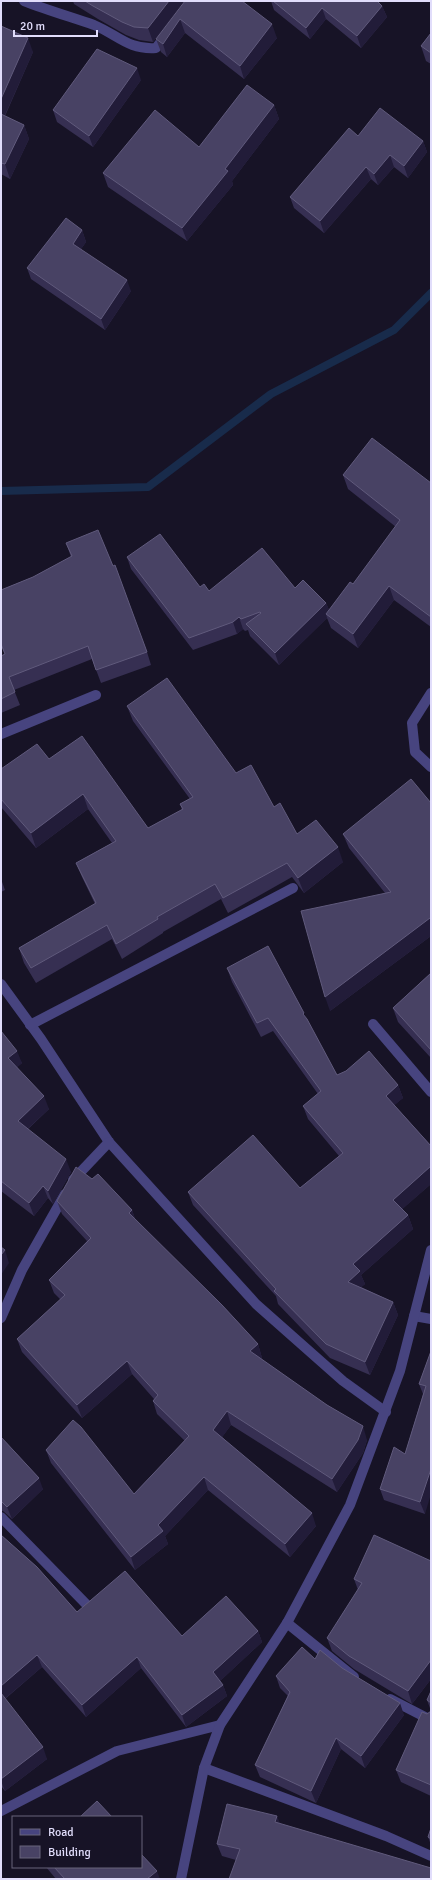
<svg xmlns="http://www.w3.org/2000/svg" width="432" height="1880" viewBox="0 0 432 1880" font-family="Signika,sans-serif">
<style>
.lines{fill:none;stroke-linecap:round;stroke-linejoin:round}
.stream{stroke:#182b4b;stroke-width:8}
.minor{stroke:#47447f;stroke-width:10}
.wall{fill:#362f52}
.shaded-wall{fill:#221c39}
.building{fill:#484264;stroke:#605a7c}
</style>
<rect width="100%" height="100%" fill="#171326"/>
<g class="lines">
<polyline class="stream" points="1,491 148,487 271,394 394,330 431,293"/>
<g class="minor">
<path d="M24,1C47,10 71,17 94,25C118,35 128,50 156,48L166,35"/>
<polyline points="431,693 412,723 415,752 431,767"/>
<polyline points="1,734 96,695"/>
<polyline points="1,984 41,1039 109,1142 256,1304 343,1381 386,1412"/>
<polyline points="373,1024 431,1092"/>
<polyline points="30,1025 293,888"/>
<polyline points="73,1180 109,1142"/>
<polyline points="414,1316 431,1319"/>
<polyline points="1,1318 22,1270 65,1194"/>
<polyline points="1,1517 87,1605"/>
<polyline points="287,1623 354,1677"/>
<polyline points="390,1699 431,1720"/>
<polyline points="204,1768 386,1836 431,1856"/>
<polyline points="1,1811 117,1751 220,1725"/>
<polyline points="181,1879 204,1768 220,1725 287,1623 350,1505 400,1371 431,1250"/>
</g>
</g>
<g class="wall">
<polygon points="73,1 184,1 153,42 139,40 126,35 98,19 74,4"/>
<polygon points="185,1 277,38 244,79 185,33 167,57 161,52 156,39"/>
<polygon points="271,1 377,1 382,6 387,17 361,48 326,19 310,39 274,10"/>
<polygon points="1,26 33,52 5,116 24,125 29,139 10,179 1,174"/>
<polygon points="431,33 431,64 426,61 421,46"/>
<polygon points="141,80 93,147 57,122 53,110"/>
<polygon points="274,105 279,119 232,181 233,185 187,241 108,187 103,173 199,147"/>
<polygon points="358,136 423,141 427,152 408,178 394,167 378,185 371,179 324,233 294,208 290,197"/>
<polygon points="82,230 86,242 81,249 131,291 105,330 31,279 27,268"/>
<polygon points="343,475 431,483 431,627 394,600 358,648 331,628 327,618 279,665 250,636 248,630 245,631 243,629 237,634 193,650 131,569 127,557 209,591 295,588 326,603 329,610 353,584 396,527 348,489"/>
<polygon points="66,543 147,652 151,665 101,683 92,659 14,690 20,705 1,713 1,656 5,654 1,646 1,590 33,577 71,557"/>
<polygon points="127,706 236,773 274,807 297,834 343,862 304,893 292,877 228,913 221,899 163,932 163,933 122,959 112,939 36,983 24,963 19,948 95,904 82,877 76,863 112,843 88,809 36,848 1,807 1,769 49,759 148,828 182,810 180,804 190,799 133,721"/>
<polygon points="431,803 431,936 330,1011 385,893 349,848 343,834"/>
<polygon points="1,879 5,890 1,892"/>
<polygon points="227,968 305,1017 337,1075 398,1085 403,1098 394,1105 431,1146 431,1184 402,1209 408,1215 413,1229 361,1275 365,1284 361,1287 393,1302 398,1315 370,1375 330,1358 278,1304 276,1296 193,1205 188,1192 300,1188 339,1156 308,1119 303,1106 318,1094 273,1031 261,1037 232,982"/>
<polygon points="431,973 431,1058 398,1022 393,1008"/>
<polygon points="1,1031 22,1063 17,1067 49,1109 28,1129 71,1172 53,1204 48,1198 34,1216 1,1191"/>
<polygon points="57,1201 132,1210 135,1219 258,1344 262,1358 261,1359 367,1440 363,1453 337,1492 231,1425 222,1437 316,1526 290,1557 208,1490 165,1536 168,1544 135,1570 51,1463 46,1450 134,1494 185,1441 157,1414 153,1401 154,1399 132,1374 82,1418 22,1352 17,1339 61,1300 54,1293 49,1280 87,1241 62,1214"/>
<polygon points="431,1351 425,1514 384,1500 380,1489 405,1454 423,1394 419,1384"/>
<polygon points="1,1437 43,1489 12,1519 3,1511 1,1511"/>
<polygon points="1,1535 77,1612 182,1636 258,1631 262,1642 220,1681 223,1685 227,1696 186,1727 141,1668 86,1717 42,1667 5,1699 47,1759 5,1791 1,1786"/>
<polygon points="431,1561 431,1679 412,1704 354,1669 332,1651 327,1638 358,1590 354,1579"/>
<polygon points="315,1659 342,1668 404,1715 365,1768 341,1749 316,1803 260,1777 255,1765 288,1696 280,1688 276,1676"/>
<polygon points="431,1691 431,1796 401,1782 396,1770 427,1714 431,1711 427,1700"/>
<polygon points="277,1816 236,1860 222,1856 217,1844"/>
<polygon points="431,1828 431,1845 428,1837"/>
<polygon points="46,1867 141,1867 160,1879 56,1879"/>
</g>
<g class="shaded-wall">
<polygon points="169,1 184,1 153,42 148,28"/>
<polygon points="382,6 387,17 361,48 357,36"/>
<polygon points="322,8 326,19 310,39 306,28"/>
<polygon points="180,19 185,33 167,57 163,44"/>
<polygon points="272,24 277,38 244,79 240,66"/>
<polygon points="28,38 33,52 1,124 1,99"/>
<polygon points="137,68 141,80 93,147 89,136"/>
<polygon points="274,105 279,119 232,181 233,185 187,241 182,228 225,169"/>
<polygon points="24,125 29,139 10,179 5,164"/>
<polygon points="423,141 427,152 408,178 404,166"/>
<polygon points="390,155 394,167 378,185 374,174"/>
<polygon points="366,167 371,179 324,233 320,221"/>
<polygon points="82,230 86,242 77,255 73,244"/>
<polygon points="127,280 131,291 105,330 101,319"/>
<polygon points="389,586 394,600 358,648 353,634"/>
<polygon points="326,603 331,614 326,614 327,618 279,665 275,653"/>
<polygon points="239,617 243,629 237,634 233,622"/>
<polygon points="83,794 88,809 36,848 31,833"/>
<polygon points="338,847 343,862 304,893 298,878"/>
<polygon points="430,918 431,920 431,936 330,1011 325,997"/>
<polygon points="17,1051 22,1063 13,1071 8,1058"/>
<polygon points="398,1085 403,1098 390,1109 386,1096"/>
<polygon points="44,1096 49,1109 22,1134 18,1121"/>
<polygon points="66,1159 71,1172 53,1204 48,1191"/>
<polygon points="431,1166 431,1184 398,1213 393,1200"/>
<polygon points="43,1186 48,1198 34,1216 29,1203"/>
<polygon points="132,1210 137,1224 129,1213"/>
<polygon points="408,1215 413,1229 361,1275 365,1284 353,1295 348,1282 353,1264"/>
<polygon points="5,1250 9,1263 1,1275 1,1255"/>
<polygon points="393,1302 398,1315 370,1375 365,1362"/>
<polygon points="258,1344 262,1358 255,1364 250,1351"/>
<polygon points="127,1361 132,1374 82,1418 77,1405"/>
<polygon points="227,1411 231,1425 218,1443 213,1430"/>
<polygon points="363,1426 367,1440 363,1453 337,1492 332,1479"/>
<polygon points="431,1469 431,1494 425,1514 420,1502"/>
<polygon points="204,1477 208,1490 165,1536 168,1544 135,1570 131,1557 158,1525"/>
<polygon points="39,1478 43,1489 12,1519 7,1507"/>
<polygon points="312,1513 316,1526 290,1557 285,1544"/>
<polygon points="258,1631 262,1642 217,1684 213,1672"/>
<polygon points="37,1655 42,1667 2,1701 1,1698 1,1686"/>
<polygon points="137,1657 141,1668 86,1717 82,1705"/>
<polygon points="431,1660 431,1679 412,1704 408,1691"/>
<polygon points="223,1685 227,1696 186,1727 182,1715"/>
<polygon points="400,1703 404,1715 365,1768 361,1756"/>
<polygon points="336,1738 341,1749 316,1803 311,1791"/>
<polygon points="43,1747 47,1759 5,1791 1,1781 1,1779"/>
<polygon points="277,1816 282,1828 275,1822"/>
<polygon points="157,1871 160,1879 147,1879"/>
</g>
<g class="building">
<polygon points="85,1 169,1 148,28 134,27 122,22 93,6"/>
<polygon points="185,1 242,1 272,24 240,66 180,19 163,44 156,39"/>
<polygon points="273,1 377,1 382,6 357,36 322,8 306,28"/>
<polygon points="1,26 28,38 1,99"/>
<polygon points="431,33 431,53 421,46"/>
<polygon points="97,49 137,68 89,136 53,110"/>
<polygon points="247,85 274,105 225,169 228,171 182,228 103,173 155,110 199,147"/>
<polygon points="380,108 423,141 404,166 390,155 374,174 366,167 320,221 290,197 349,128 358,136"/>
<polygon points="1,114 24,125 5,164 1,163"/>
<polygon points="66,218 82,230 73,244 127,280 101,319 27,268"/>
<polygon points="372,438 431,483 431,617 389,586 353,634 326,614 350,582 353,584 400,520 343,475"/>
<polygon points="98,530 113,566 115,565 147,652 96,670 88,646 9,677 15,692 1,699 1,656 5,654 1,644 1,590 33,577 72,556 66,543"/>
<polygon points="160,534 200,587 204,584 209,591 262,548 295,588 303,580 326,603 275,653 246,624 261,613 260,612 241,619 239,617 233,622 189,638 127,557"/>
<polygon points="167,678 236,773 251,765 274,807 280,803 297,834 316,820 338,847 298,878 287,863 223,898 215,884 157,917 158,919 116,944 107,925 31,968 19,948 96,903 76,863 116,841 83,794 31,833 1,799 1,769 37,744 49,759 82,736 148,828 183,809 180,804 193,797 127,706"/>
<polygon points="411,779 431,803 431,919 430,918 325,997 301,911 391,892 343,834"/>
<polygon points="268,946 304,1013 303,1014 307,1019 337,1075 346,1071 369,1051 398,1085 386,1096 431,1146 431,1166 393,1200 408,1215 353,1264 360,1271 348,1282 393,1302 365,1362 326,1344 274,1291 276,1289 188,1192 253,1135 300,1188 343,1153 303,1106 321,1091 268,1018 257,1023 227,968"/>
<polygon points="431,973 431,1050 393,1008"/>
<polygon points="1,1031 17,1051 8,1058 44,1096 18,1121 66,1159 48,1191 43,1186 29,1203 1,1181"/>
<polygon points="76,1167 92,1179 98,1174 132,1210 129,1213 222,1305 258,1344 250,1351 327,1405 363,1426 358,1440 332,1479 227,1411 213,1430 312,1513 285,1544 204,1477 158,1525 163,1531 131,1557 46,1450 73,1420 81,1427 134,1494 189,1436 153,1401 158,1395 127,1361 77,1405 17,1339 65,1295 49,1280 91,1238 57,1201"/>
<polygon points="1,1247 5,1250 1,1255"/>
<polygon points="431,1351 431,1469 420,1502 380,1489 394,1447 405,1454 426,1386 419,1384"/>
<polygon points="1,1437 39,1478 7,1507 1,1501"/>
<polygon points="1,1535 37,1567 77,1612 125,1571 182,1636 226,1596 258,1631 213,1672 223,1685 182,1715 137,1657 82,1705 37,1655 1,1686"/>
<polygon points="374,1535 431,1561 431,1660 408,1691 349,1656 327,1638 362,1583 354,1579"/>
<polygon points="302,1647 315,1659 320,1650 342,1668 400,1703 361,1756 336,1738 311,1791 255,1765 290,1692 276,1676"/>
<polygon points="431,1691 431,1703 427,1700"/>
<polygon points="1,1693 43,1747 1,1779"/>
<polygon points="431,1711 431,1785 396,1770 422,1712 427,1714"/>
<polygon points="97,1801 112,1817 80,1817"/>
<polygon points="227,1804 277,1816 275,1822 431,1868 431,1879 229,1879 240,1849 217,1844"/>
<polygon points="431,1828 431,1839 428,1837"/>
<polygon points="141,1854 157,1871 147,1879 65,1879 54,1867 141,1867"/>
</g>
<rect width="432" height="1880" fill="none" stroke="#e1ddfb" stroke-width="4"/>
<rect x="12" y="1816" width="130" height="52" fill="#171326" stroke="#68647b"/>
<rect x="20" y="1829" width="20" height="6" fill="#47447f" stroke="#68647b"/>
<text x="48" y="1836" font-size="12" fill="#e1ddfb">Road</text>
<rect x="20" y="1846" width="20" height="12" fill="#484264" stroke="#68647b"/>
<text x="48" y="1856" font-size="12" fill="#e1ddfb">Building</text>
<path d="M14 30v6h83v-6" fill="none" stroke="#e1ddfb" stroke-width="2"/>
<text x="20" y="30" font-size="12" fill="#e1ddfb" stroke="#171326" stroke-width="3" paint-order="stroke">20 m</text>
</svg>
